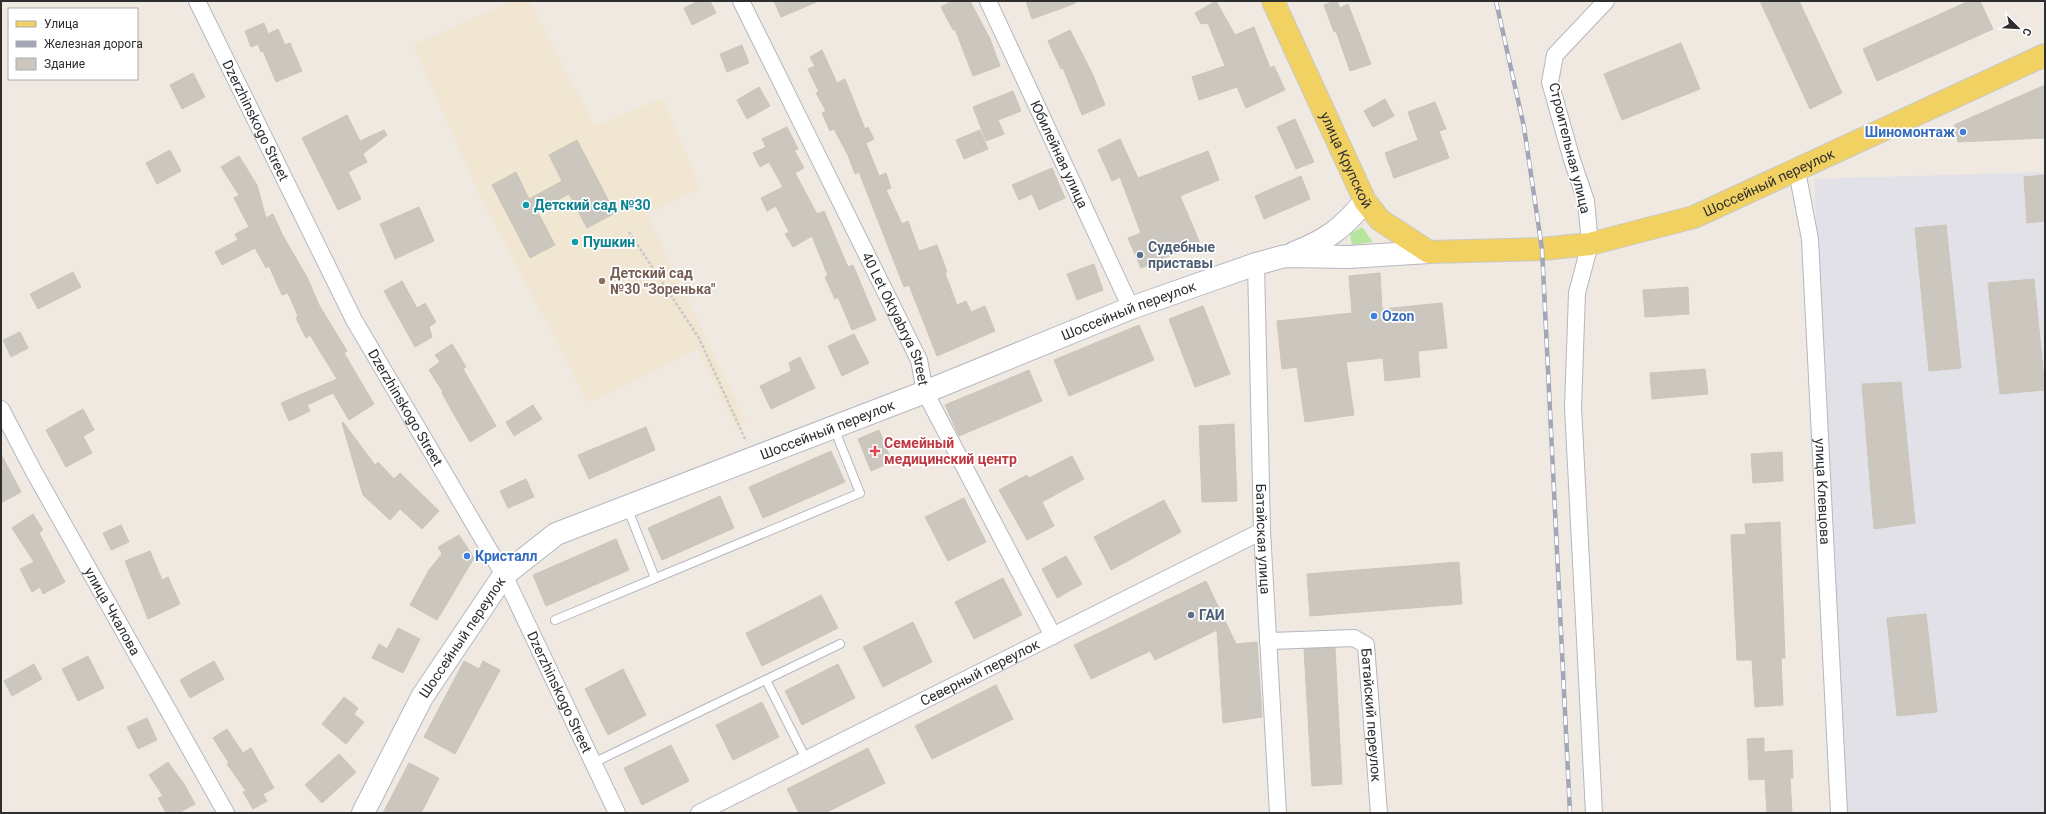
<svg xmlns="http://www.w3.org/2000/svg" width="2046" height="814" viewBox="0 0 2046 814" font-family="Roboto,sans-serif">
<style>
.industrial{fill:#e3e1e8}
.education{fill:#f0e6d1}
.green{fill:#b6e59e}
.building{fill:#cbc7bf;stroke:#cbc5ba}
.lines{fill:none;stroke-linecap:round;stroke-linejoin:round}
.service-casing{stroke:#b4b7c1;stroke-width:10}
.minor-casing{stroke:#b4b7c1;stroke-width:18}
.secondary-casing{stroke:#b4b7c1;stroke-width:24}
.primary-casing{stroke:#c9c9c9;stroke-width:24}
.path{stroke:#c9c9c9;stroke-width:2.5;stroke-dasharray:3 2;stroke-linecap:butt}
.service{stroke:#fff;stroke-width:8}
.minor{stroke:#fff;stroke-width:16}
.secondary{stroke:#fff;stroke-width:22}
.primary{stroke:#f2d163;stroke-width:22}
.rail-casing{stroke:#a3a6b8;stroke-width:4.5}
.rail{stroke:#fff;stroke-width:3;stroke-dasharray:9;stroke-linecap:butt}
.shop-dot{fill:#3f7fe0;stroke:#fff;stroke-width:1.5}
.culture-dot{fill:#0f9aa8;stroke:#fff;stroke-width:1.5}
.service-dot{fill:#5c6f8a;stroke:#fff;stroke-width:1.5}
.education-dot{fill:#8d6e63;stroke:#fff;stroke-width:1.5}
.health-dot{fill:#e0444e;stroke:#fff;stroke-width:1.5}
.labels{text-anchor:middle;dominant-baseline:central;stroke-width:3.5;stroke-linejoin:round;paint-order:stroke}
.street-label{font-size:14px;fill:#2e2e2e;stroke:#fff}
.shop-label{font-size:14px;font-weight:bold;fill:#366cbe;stroke:#fff;text-anchor:start}
.culture-label{font-size:14px;font-weight:bold;fill:#0d838f;stroke:#fff;text-anchor:start}
.service-label{font-size:14px;font-weight:bold;fill:#4e5e75;stroke:#fff;text-anchor:start}
.education-label{font-size:14px;font-weight:bold;fill:#785e54;stroke:#fff;text-anchor:start}
.health-label{font-size:14px;font-weight:bold;fill:#be3a42;stroke:#fff;text-anchor:start}
</style>
<rect width="100%" height="100%" fill="#efe9e1"/>
<polygon class="industrial" points="2045,172 2045,813 1846,813 1814,179"/>
<polygon class="education" points="512,1 530,2 595,126 663,98 700,188 647,214 746,423 736,428 698,349 588,403 478,191 413,45"/>
<polygon class="green" points="1362,227 1373,242 1352,245 1350,234"/>
<g class="building">
<polygon points="699,1 710,1 716,13 692,25 684,8"/>
<polygon points="774,1 819,1 781,17"/>
<polygon points="952,1 970,1 990,39 1000,66 973,76 955,29 953,30 941,7"/>
<polygon points="1026,1 1075,1 1076,3 1032,19"/>
<polygon points="1216,1 1235,35 1254,27 1270,68 1274,66 1285,90 1246,108 1237,87 1199,100 1192,77 1225,66 1208,23 1201,24 1195,13"/>
<polygon points="1334,1 1337,1 1340,8 1348,4 1371,64 1350,71 1336,31 1334,32 1324,5"/>
<polygon points="1760,1 1799,1 1842,93 1810,109"/>
<polygon points="1969,1 1980,1 1993,29 1877,81 1863,49"/>
<polygon points="264,23 268,34 278,29 285,45 290,43 302,71 276,82 263,51 261,52 258,44 251,47 245,31"/>
<polygon points="1070,30 1092,73 1105,105 1082,115 1063,68 1061,69 1048,41"/>
<polygon points="1681,43 1700,89 1622,120 1604,74"/>
<polygon points="742,45 749,63 727,72 720,54"/>
<polygon points="822,50 837,83 845,79 865,129 868,127 874,139 866,143 879,176 886,173 891,188 886,190 902,224 908,221 919,251 937,245 947,272 945,273 957,305 966,301 971,312 985,306 995,331 937,356 909,285 904,287 859,172 855,174 848,155 834,129 830,131 822,113 826,111 816,93 819,92 808,69 815,66 810,57"/>
<polygon points="193,73 205,97 182,109 170,85"/>
<polygon points="2045,85 2045,138 1958,142 1954,125"/>
<polygon points="759,87 770,106 747,119 737,100"/>
<polygon points="1013,91 1021,111 998,120 1004,134 986,141 973,107"/>
<polygon points="1385,99 1394,116 1373,127 1364,111"/>
<polygon points="1435,102 1446,129 1439,131 1449,158 1394,178 1385,153 1418,140 1408,112"/>
<polygon points="347,115 360,141 384,130 387,135 363,154 367,162 348,172 361,199 338,210 302,138"/>
<polygon points="1295,119 1314,162 1296,169 1277,127"/>
<polygon points="787,127 798,149 794,150 804,168 795,173 817,214 824,211 848,267 853,265 876,320 852,330 838,297 835,299 825,277 828,276 812,236 793,247 785,234 789,232 776,206 767,211 761,198 783,187 769,162 760,167 753,153 766,147 762,139"/>
<polygon points="980,130 988,149 964,159 956,140"/>
<polygon points="1120,139 1138,178 1208,151 1219,180 1180,196 1200,243 1141,268 1128,238 1141,233 1120,177 1112,181 1098,150"/>
<polygon points="577,140 615,213 587,228 569,194 537,211 555,245 530,258 492,185 516,172 529,199 562,181 549,155"/>
<polygon points="170,150 181,171 157,184 146,163"/>
<polygon points="239,156 257,185 266,218 273,214 282,234 308,279 319,305 347,351 344,353 374,404 349,420 333,393 307,405 310,411 289,421 281,403 337,379 310,335 306,338 296,318 298,316 288,293 282,295 269,266 266,268 255,248 222,265 215,252 238,240 235,234 249,227 234,198 239,195 221,167"/>
<polygon points="1052,168 1065,198 1039,210 1032,194 1019,200 1012,185"/>
<polygon points="2045,175 2045,221 2027,223 2024,177"/>
<polygon points="1301,176 1310,199 1264,219 1255,196"/>
<polygon points="419,207 434,241 395,259 380,224"/>
<polygon points="1946,225 1961,368 1929,371 1915,228"/>
<polygon points="1094,264 1103,290 1077,300 1067,274"/>
<polygon points="73,272 81,287 38,309 30,294"/>
<polygon points="1380,273 1382,309 1442,303 1447,348 1418,351 1420,377 1385,381 1383,358 1346,362 1354,415 1305,422 1297,367 1282,369 1277,321 1352,313 1349,276"/>
<polygon points="2034,279 2045,390 2000,394 1988,283"/>
<polygon points="402,281 417,308 425,303 436,322 429,327 432,337 415,347 384,291"/>
<polygon points="1688,287 1689,314 1645,317 1643,290"/>
<polygon points="1203,306 1230,374 1195,387 1169,319"/>
<polygon points="1139,325 1154,360 1069,396 1054,360"/>
<polygon points="20,332 28,348 11,357 3,340"/>
<polygon points="854,334 869,363 842,376 828,346"/>
<polygon points="452,344 466,367 463,369 496,426 470,442 452,411 442,393 443,392 429,370 440,362 435,355"/>
<polygon points="800,357 815,388 771,409 760,386 791,371 789,363"/>
<polygon points="1705,369 1708,394 1652,399 1650,373"/>
<polygon points="1029,370 1042,401 959,436 945,405"/>
<polygon points="1901,382 1915,523 1874,529 1862,384"/>
<polygon points="533,405 542,419 514,436 506,422"/>
<polygon points="83,409 94,430 83,436 92,453 66,467 46,430"/>
<polygon points="343,422 375,465 378,462 394,479 400,473 439,511 422,529 400,509 390,520 363,495 342,423"/>
<polygon points="1234,424 1237,501 1202,502 1199,426"/>
<polygon points="646,427 655,450 589,479 578,455"/>
<polygon points="879,430 892,462 871,471 858,439"/>
<polygon points="831,451 845,482 763,518 749,487"/>
<polygon points="1782,452 1783,481 1753,483 1751,454"/>
<polygon points="1,454 21,492 1,503"/>
<polygon points="1072,456 1084,479 1042,502 1054,526 1027,540 999,490 1027,475 1029,478"/>
<polygon points="526,479 534,497 508,508 500,491"/>
<polygon points="720,496 734,528 662,560 648,528"/>
<polygon points="964,498 986,542 948,561 925,517"/>
<polygon points="1164,500 1181,532 1111,570 1094,537"/>
<polygon points="33,514 43,530 39,533 65,582 43,594 40,587 32,592 20,569 34,562 12,528"/>
<polygon points="1780,522 1785,658 1781,658 1783,705 1755,707 1752,660 1737,660 1731,535 1746,534 1745,524"/>
<polygon points="121,525 129,542 111,550 103,533"/>
<polygon points="459,535 474,558 437,620 410,605 429,570 442,554 438,547"/>
<polygon points="616,539 629,570 546,606 533,575"/>
<polygon points="150,551 162,580 168,577 180,604 148,619 125,561"/>
<polygon points="1066,556 1082,584 1057,598 1042,569"/>
<polygon points="1459,562 1462,604 1310,616 1307,574"/>
<polygon points="1003,578 1022,615 974,639 955,602"/>
<polygon points="1206,581 1236,644 1257,642 1262,717 1223,723 1217,630 1155,660 1150,651 1091,679 1074,645"/>
<polygon points="821,595 838,628 762,666 746,633"/>
<polygon points="1926,614 1937,712 1897,716 1887,618"/>
<polygon points="913,622 932,662 883,687 863,647"/>
<polygon points="398,628 420,639 403,673 372,658 379,644 387,649"/>
<polygon points="1335,648 1342,784 1312,786 1304,649"/>
<polygon points="88,656 104,688 78,701 62,669"/>
<polygon points="214,661 224,679 190,698 180,680"/>
<polygon points="464,661 479,669 483,661 500,670 455,754 424,737"/>
<polygon points="34,664 42,679 12,696 4,681"/>
<polygon points="838,664 855,698 802,725 785,691"/>
<polygon points="623,669 646,715 608,735 585,689"/>
<polygon points="996,685 1013,719 932,759 915,726"/>
<polygon points="344,697 358,708 354,714 364,722 346,744 322,724"/>
<polygon points="762,702 779,737 733,760 716,725"/>
<polygon points="147,718 157,740 138,749 127,727"/>
<polygon points="227,729 243,753 251,748 274,788 263,794 267,801 253,809 243,792 246,791 227,764 229,763 213,738"/>
<polygon points="1764,738 1764,752 1792,750 1793,778 1790,778 1792,813 1767,813 1765,779 1749,780 1747,739"/>
<polygon points="671,745 689,781 642,805 624,768"/>
<polygon points="868,748 885,783 825,813 799,813 787,789"/>
<polygon points="339,754 356,772 322,803 305,785"/>
<polygon points="168,762 184,784 195,804 178,813 166,813 158,798 163,796 149,775"/>
<polygon points="409,763 439,778 421,813 383,813"/>
</g>
<g class="lines">
<g class="service-casing">
<g id="service">
<polyline points="627,507 655,578"/>
<polyline points="555,620 860,493 834,428"/>
<polyline points="766,680 806,759"/>
<polyline points="593,763 840,644"/>
</g>
</g>
<g class="minor-casing">
<g id="minor">
<path id="s1" d="M197,1L354,320L504,575L617,813"/>
<path id="s2" d="M741,1L919,360L925,392L1053,636"/>
<path id="s3" d="M988,1L1131,308"/>
<path id="s4" d="M1797,171L1810,239L1839,813"/>
<path id="s5" d="M1256,264L1262,531L1278,813"/>
<path id="s6" d="M1,409L34,472L226,813"/>
<path id="s7" d="M1268,641L1354,638L1366,645L1379,813"/>
<path id="s8" d="M699,813L1262,531"/>
<polyline points="1594,813 1573,407 1577,293 1590,244 1586,201 1572,160 1550,82 1555,55 1606,1"/>
</g>
</g>
<g class="secondary-casing">
<g id="secondary">
<path d="M1294,253C1327,240 1343,228 1365,201"/>
<path id="s9" d="M363,813L422,697L504,575L556,534L925,392L1131,308L1256,264L1285,256L1349,257L1429,252"/>
</g>
</g>
<g class="primary-casing">
<g id="primary">
<path id="s10" d="M1273,1L1365,201L1380,220L1429,252L1542,249L1590,244L1694,217L2045,55"/>
</g>
</g>
<polyline class="path" points="629,232 699,338 746,441"/>
<use href="#service" class="service"/>
<use href="#minor" class="minor"/>
<use href="#secondary" class="secondary"/>
<use href="#primary" class="primary"/>
<g class="rail-casing">
<polyline id="rail" points="1496,1 1524,127 1542,249 1570,813"/>
</g>
<use href="#rail" class="rail"/>
</g>
<g class="shop-dot">
<circle cx="1963" cy="132" r="4"/>
<circle cx="1374" cy="316" r="4"/>
<circle cx="467" cy="556" r="4"/>
</g>
<g class="culture-dot">
<circle cx="526" cy="205" r="4"/>
<circle cx="575" cy="242" r="4"/>
</g>
<g class="service-dot">
<circle cx="1140" cy="255" r="4"/>
<circle cx="1191" cy="615" r="4"/>
</g>
<circle class="education-dot" cx="602" cy="281" r="4"/>
<path class="health-dot" d="M873 445h4v4h4v4h-4v4h-4v-4h-4v-4h4z"/>
<g class="labels">
<g class="street-label">
<text stroke="none"><textPath href="#s1" startOffset="133">Dzerzhinskogo Street</textPath></text>
<text transform="translate(1570 148) rotate(76)">Строительная улица</text>
<text stroke="none"><textPath href="#s3" startOffset="169">Юбилейная улица</textPath></text>
<text stroke="none"><textPath href="#s10" startOffset="175">улица Крупской</textPath></text>
<text stroke="none"><textPath href="#s10" startOffset="654">Шоссейный переулок</textPath></text>
<text stroke="none"><textPath href="#s9" startOffset="958">Шоссейный переулок</textPath></text>
<text stroke="none"><textPath href="#s2" startOffset="354">40 Let Oktyabrya Street</textPath></text>
<text stroke="none"><textPath href="#s1" startOffset="457">Dzerzhinskogo Street</textPath></text>
<text stroke="none"><textPath href="#s9" startOffset="634">Шоссейный переулок</textPath></text>
<text stroke="none"><textPath href="#s4" startOffset="322">улица Клевцова</textPath></text>
<text stroke="none"><textPath href="#s5" startOffset="275">Батайская улица</textPath></text>
<text stroke="none"><textPath href="#s6" startOffset="231">улица Чкалова</textPath></text>
<text stroke="none"><textPath href="#s9" startOffset="202">Шоссейный переулок</textPath></text>
<text stroke="none"><textPath href="#s8" startOffset="314">Северный переулок</textPath></text>
<text stroke="none"><textPath href="#s1" startOffset="781">Dzerzhinskogo Street</textPath></text>
<text stroke="none"><textPath href="#s7" startOffset="170">Батайский переулок</textPath></text>
</g>
<g class="shop-label">
<text x="1955" y="132" text-anchor="end">Шиномонтаж</text>
<text x="1382" y="316">Ozon</text>
<text x="475" y="556">Кристалл</text>
</g>
<g class="culture-label">
<text x="534" y="205">Детский сад №30</text>
<text x="583" y="242">Пушкин</text>
</g>
<g class="service-label">
<text x="1148" y="247">Судебные<tspan x="1148" dy="16">приставы</tspan></text>
<text x="1199" y="615">ГАИ</text>
</g>
<g class="education-label">
<text x="610" y="273">Детский сад<tspan x="610" dy="16">№30 "Зоренька"</tspan></text>
</g>
<g class="health-label">
<text x="884" y="443">Семейный<tspan x="884" dy="16">медицинский центр</tspan></text>
</g>
</g>
<rect width="2046" height="814" fill="none" stroke="#2e2e2e" stroke-width="4"/>
<rect x="8" y="8" width="130" height="72" fill="#ffffff" stroke="#ababab"/>
<rect x="16" y="21" width="20" height="6" fill="#f2d163" stroke="#ababab"/>
<text x="44" y="28" font-size="12" fill="#2e2e2e">Улица</text>
<rect x="16" y="41" width="20" height="6" fill="#a3a6b8" stroke="#ababab"/>
<text x="44" y="48" font-size="12" fill="#2e2e2e">Железная дорога</text>
<rect x="16" y="58" width="20" height="12" fill="#cbc7bf" stroke="#ababab"/>
<text x="44" y="68" font-size="12" fill="#2e2e2e">Здание</text>
<g transform="translate(2018 28) rotate(114)" stroke="#ffffff" stroke-width="3" paint-order="stroke">
<path d="M0-3L7 15L0 10L-7 15Z" fill="#2e2e2e"/>
<text y="-6" font-size="11" font-weight="bold" text-anchor="middle" fill="#2e2e2e">С</text>
</g>
</svg>
